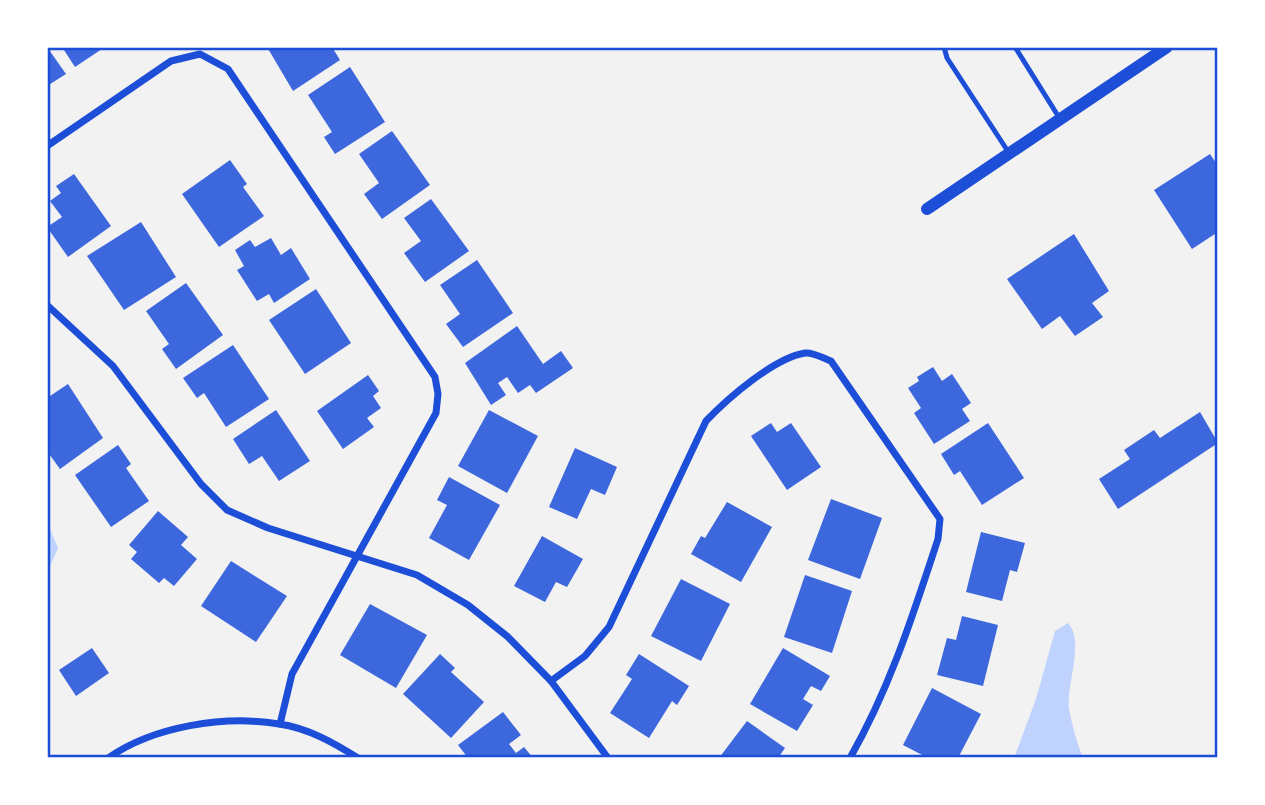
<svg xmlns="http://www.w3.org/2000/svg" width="1265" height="805" viewBox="0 0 1265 805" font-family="Mulish,sans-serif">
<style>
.water{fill:#bfd3fe}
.building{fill:#3d67dc}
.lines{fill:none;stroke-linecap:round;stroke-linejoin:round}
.service{stroke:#1d4ed8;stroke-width:5}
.minor{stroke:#1d4ed8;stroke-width:7}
.tertiary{stroke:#1d4ed8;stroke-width:12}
.neatline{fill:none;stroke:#1d4ed8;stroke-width:2.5}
</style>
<rect width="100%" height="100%" fill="#f2f2f2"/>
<g class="water">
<polygon points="47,522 58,548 47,573"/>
<path d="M1068,623C1085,641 1066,685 1069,709C1072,725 1077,743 1083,758H1014L1036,699L1055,631Z"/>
</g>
<g class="building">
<polygon points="47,47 66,74 47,86"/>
<polygon points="62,47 105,47 75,67"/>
<polygon points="267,47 332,47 340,60 293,91"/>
<polygon points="350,67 385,122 335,154 324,137 332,132 308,95"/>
<polygon points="392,131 430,185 382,219 364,194 379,183 359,154"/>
<polygon points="1210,154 1218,166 1218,232 1192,249 1154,190"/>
<polygon points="230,160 247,184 243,187 264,216 219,247 182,194"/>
<polygon points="74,174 111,226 68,257 47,227 62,217 50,201 61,193 56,186"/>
<polygon points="431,199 469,251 425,282 404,253 421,241 404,218"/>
<polygon points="141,222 176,277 124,310 87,256"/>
<polygon points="1074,234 1109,291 1092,303 1103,317 1075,336 1060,316 1042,329 1007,279"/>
<polygon points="271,238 281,255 291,248 310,279 274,303 269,294 257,301 237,270 244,266 235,250 250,240 255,247"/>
<polygon points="477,260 513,313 463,347 446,324 460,314 440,285"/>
<polygon points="186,283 223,335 176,369 162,349 169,344 146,311"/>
<polygon points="316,289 351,343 305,374 269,320"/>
<polygon points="517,326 543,364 561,351 573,368 536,393 530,385 518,393 507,377 498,383 506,395 491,405 465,363"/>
<polygon points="233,345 269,399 226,427 204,393 197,398 183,378"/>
<polygon points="933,367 942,381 952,374 971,403 962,409 970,421 934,444 914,413 921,408 908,388 919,381 917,377"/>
<polygon points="368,375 379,391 373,396 381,408 367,418 374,427 343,449 317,411"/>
<polygon points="68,384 103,438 60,469 47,451 47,398"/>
<polygon points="276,410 310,461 279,481 262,456 249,464 233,439"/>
<polygon points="489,410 538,436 507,493 458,466"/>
<polygon points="1200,412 1218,443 1118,509 1099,479 1130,459 1124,450 1154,430 1160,438"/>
<polygon points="771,423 777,432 791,423 821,467 787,490 751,436"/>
<polygon points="988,423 1024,478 982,505 960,471 954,475 941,454"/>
<polygon points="118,445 131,464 126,468 149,501 111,527 75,475"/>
<polygon points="575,448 617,467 605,495 591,489 577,519 549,507"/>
<polygon points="449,477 500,505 469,560 429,538 447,505 437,500"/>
<polygon points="831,499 882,518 860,579 808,560"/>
<polygon points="727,502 772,527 741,582 691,554 701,536 705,538"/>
<polygon points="158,511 188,537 181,545 197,559 174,586 164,578 159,583 131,559 137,552 129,545"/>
<polygon points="981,532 1025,543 1017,572 1010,570 1002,601 966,592"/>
<polygon points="542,536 583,559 567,587 556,582 545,602 514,586"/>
<polygon points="231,561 287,596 256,642 201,606"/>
<polygon points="805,575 852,591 832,653 784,637"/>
<polygon points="681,579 730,604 701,661 651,636"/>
<polygon points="370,604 427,635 396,688 340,655"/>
<polygon points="962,616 998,625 983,686 937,675 947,638 956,640"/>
<polygon points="92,648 109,673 76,696 59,670"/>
<polygon points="783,648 830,676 821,691 811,686 803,699 813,705 797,731 750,704"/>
<polygon points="440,654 455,668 451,672 484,702 451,738 403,694"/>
<polygon points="639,654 689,686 677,705 672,701 649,738 610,713 632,679 626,675"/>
<polygon points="932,688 981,714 958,758 928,758 903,745"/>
<polygon points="503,712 521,735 509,744 516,753 524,747 533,758 468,758 458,745"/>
<polygon points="747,721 785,748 778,758 719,758"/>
</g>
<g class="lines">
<g class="service">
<polyline points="944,47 947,58 1009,153"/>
<polyline points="1015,47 1060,119"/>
</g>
<g class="minor">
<polyline points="47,146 171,61 200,54 228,69 435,377 438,394 436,413 292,674 280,724"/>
<polyline points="47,305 113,366 201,484 227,510 268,528 417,575 468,605 508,637 551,681"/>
<path d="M108,758C154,726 224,715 279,724C308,728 334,743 358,758"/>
<path d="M608,758L551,681L585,656L609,627L706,421C728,398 774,358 805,353C813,352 823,358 831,361L940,519L938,539C913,615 890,688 850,758"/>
</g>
<polyline class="tertiary" points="927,209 1167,47"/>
</g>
<rect width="1265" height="805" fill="none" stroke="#ffffff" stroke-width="98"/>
<rect x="49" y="49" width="1167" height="707" class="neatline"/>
</svg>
